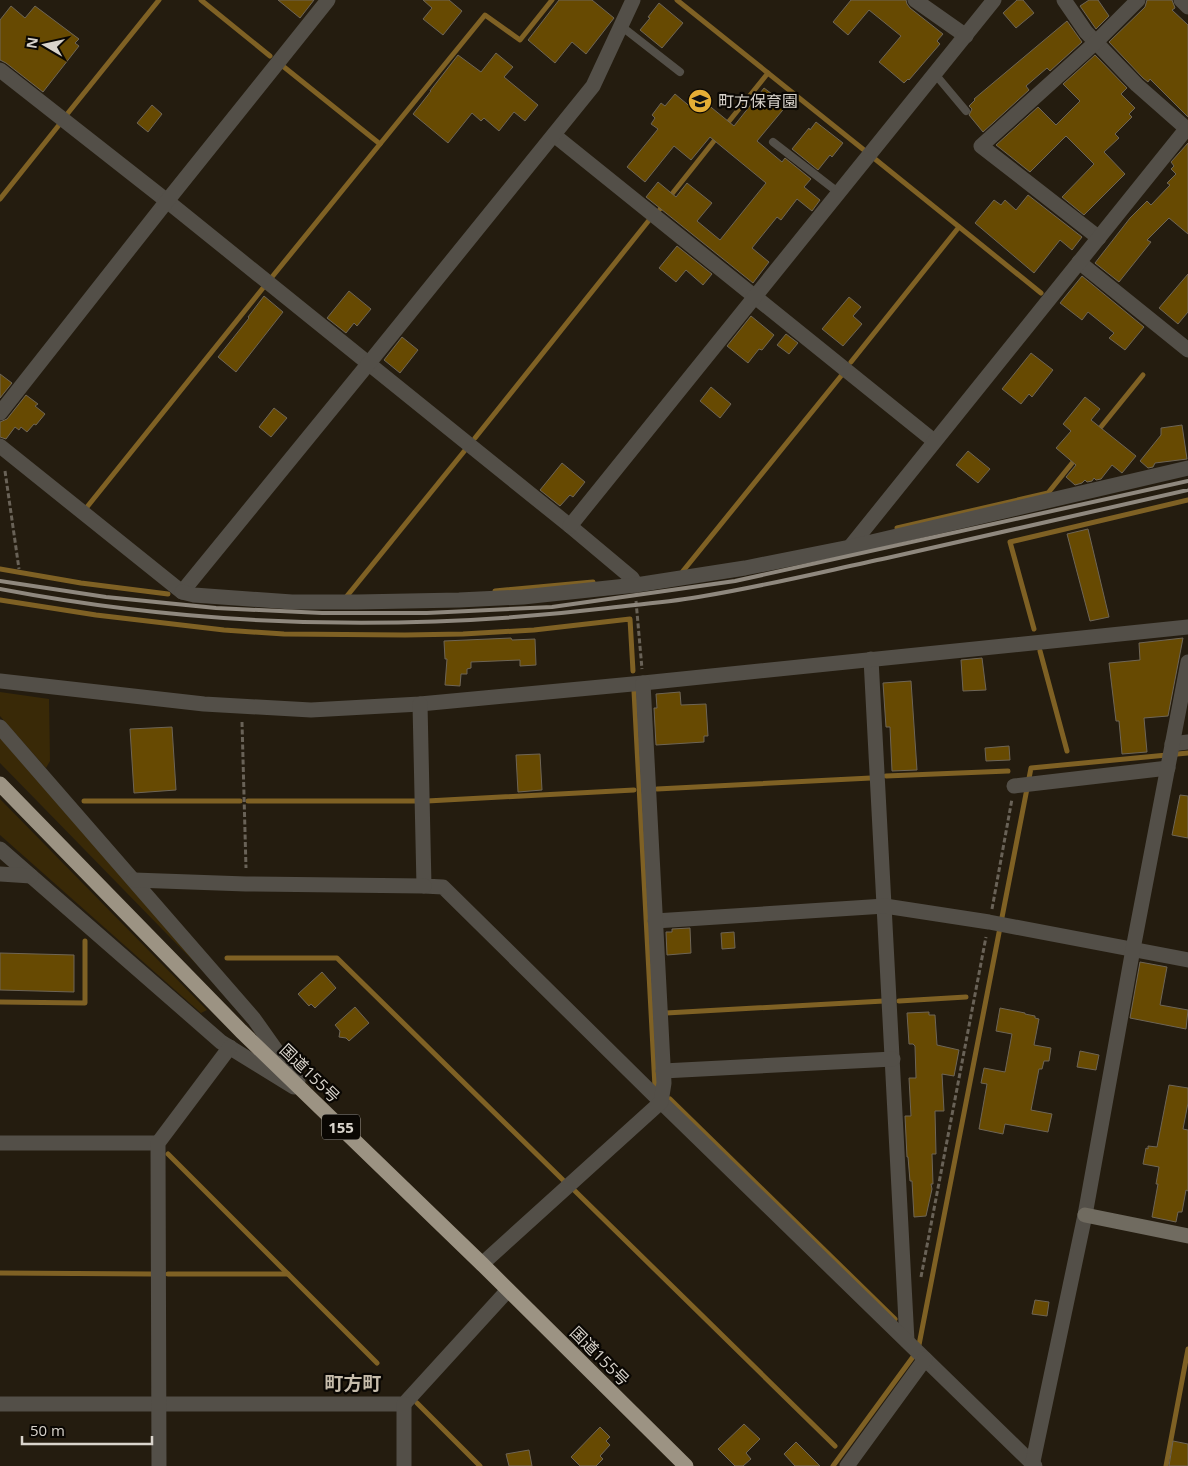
<svg xmlns="http://www.w3.org/2000/svg" width="1188" height="1466" viewBox="0 0 1188 1466" font-family="'Open Sans','Noto Sans JP',sans-serif">
<style>
.green{fill:#392907}
.lines{fill:none;stroke-linecap:round;stroke-linejoin:round}
.stream{stroke:#7f6124;stroke-width:5}
.building{fill:#674a02;stroke:#6e6556}
.path{stroke:#696257;stroke-width:3;stroke-dasharray:5 2.5;stroke-linecap:butt}
.lane{stroke:#534f48;stroke-width:8}
.street{stroke:#534f48;stroke-width:15}
.secondary{stroke:#706b60;stroke-width:15}
.highway{stroke:#9c9383;stroke-width:15}
.rail{stroke:#8f887e;stroke-width:4}
.labels{text-anchor:middle;dominant-baseline:central;stroke-width:4.5;stroke-linejoin:round;paint-order:stroke}
.shield{fill:#0a0703;stroke:#9b9690;stroke-width:1}
.shield-label{font-size:15px;font-weight:bold;fill:#d9d4cc}
.poi-label{font-size:16px;fill:#d9d4cc;stroke:#0a0703;text-anchor:start}
.street-label{font-size:16px;fill:#d9d4cc;stroke:#0a0703}
.quarter-label{font-size:19px;font-weight:bold;fill:#c7bdac;stroke:#0a0703}
</style>
<rect width="100%" height="100%" fill="#241c0f"/>
<g class="green">
<polygon points="0,692 49,699 50,761 46,768 0,716"/>
<polygon points="0,738 204,972 0,763"/>
<polygon points="0,799 207,1010 201,1013 0,835"/>
</g>
<g class="lines">
<g class="stream">
<polyline points="201,0 270,56"/>
<polyline points="677,0 864,150"/>
<polyline points="284,67 380,144 485,15 520,40 552,0"/>
<polyline points="68,113 159,0"/>
<polyline points="726,125 768,73"/>
<polyline points="875,159 1041,293"/>
<polyline points="0,199 59,125"/>
<polyline points="660,209 718,136"/>
<polyline points="272,277 380,144"/>
<polyline points="851,362 959,227"/>
<polyline points="1096,433 1143,375"/>
<polyline points="475,438 650,219"/>
<polyline points="87,507 263,288"/>
<polyline points="897,528 1048,493 1077,457"/>
<polyline points="0,569 81,583 168,594"/>
<polyline points="683,571 841,376"/>
<polyline points="495,591 593,582"/>
<polyline points="347,596 466,449"/>
<polyline points="0,600 96,615 224,630 284,634 405,635 463,634 534,630 630,619 633,671"/>
<polyline points="1034,629 1010,542 1188,500"/>
<polyline points="1040,651 1067,751"/>
<polyline points="634,691 655,1087"/>
<polyline points="886,776 1008,771"/>
<polyline points="657,789 871,778"/>
<polyline points="84,801 240,801"/>
<polyline points="248,801 419,801"/>
<polyline points="427,801 634,790"/>
<polyline points="227,958 337,958 563,1180"/>
<polyline points="899,1001 966,997"/>
<polyline points="0,1002 85,1003 85,941"/>
<polyline points="666,1013 884,1001"/>
<polyline points="670,1099 895,1319"/>
<polyline points="168,1154 377,1363"/>
<polyline points="574,1190 835,1446"/>
<polyline points="0,1273 151,1274"/>
<polyline points="168,1274 288,1274"/>
<polyline points="417,1403 480,1466"/>
<polyline points="833,1466 918,1350 1031,768 1188,753"/>
<polyline points="1166,1466 1188,1349"/>
</g>
</g>
<g class="building">
<polygon points="278,0 314,0 300,18"/>
<polygon points="423,0 449,0 462,11 443,35 423,19 432,8"/>
<polygon points="559,0 592,0 614,18 586,54 572,42 555,63 528,40"/>
<polygon points="851,0 906,0 907,4 910,8 943,34 937,41 940,44 909,80 908,79 904,83 879,62 901,36 869,10 848,35 833,22"/>
<polygon points="1017,0 1023,0 1034,13 1016,28 1003,13"/>
<polygon points="1089,0 1098,0 1109,16 1096,29 1080,6"/>
<polygon points="1147,0 1172,0 1175,8 1172,10 1188,25 1188,117 1150,79 1148,82 1143,78 1109,42 1145,7"/>
<polygon points="659,3 683,23 662,48 640,30 650,18 648,17"/>
<polygon points="11,6 25,18 35,6 79,39 75,43 79,46 43,92 6,63 0,60 0,20"/>
<polygon points="1067,21 1082,42 1050,71 1047,68 1026,86 1029,90 983,132 969,115 972,109 969,106 975,100 974,99"/>
<polygon points="496,53 513,67 504,77 538,105 525,121 514,112 499,131 484,118 481,121 472,113 448,143 413,114 431,91 430,91 458,55 481,72"/>
<polygon points="1095,55 1127,88 1121,94 1135,108 1129,114 1132,117 1115,134 1119,138 1104,152 1125,174 1084,215 1062,197 1094,164 1066,136 1030,172 996,145 1038,107 1056,125 1080,101 1063,84"/>
<polygon points="764,88 787,105 757,141 782,162 785,158 811,179 804,187 820,200 812,211 797,199 781,220 777,217 752,248 769,262 753,283 646,197 658,182 676,197 687,183 712,203 697,221 720,240 766,183 710,137 691,160 674,146 645,182 627,167 658,129 651,124 655,118 652,115 661,103 665,106 675,94 693,109 701,99 734,126"/>
<polygon points="152,105 162,114 148,132 137,123"/>
<polygon points="816,122 843,143 832,157 830,155 818,170 792,149 809,128 810,130"/>
<polygon points="1188,143 1188,234 1169,218 1147,240 1151,242 1119,282 1095,263 1130,218 1147,201 1151,205 1170,185 1167,183 1176,174 1171,169 1174,166 1171,162"/>
<polygon points="1028,195 1082,237 1072,250 1060,240 1034,273 975,223 994,200 1001,205 1005,200 1016,210"/>
<polygon points="677,246 712,274 703,285 686,270 676,282 659,268"/>
<polygon points="1188,274 1188,312 1178,324 1159,308"/>
<polygon points="1082,276 1144,327 1125,350 1109,338 1114,333 1088,312 1082,320 1060,303"/>
<polygon points="349,291 371,309 357,326 354,323 346,333 327,318"/>
<polygon points="264,296 283,312 236,372 218,357 249,318 248,317"/>
<polygon points="849,297 861,307 853,316 862,324 843,346 822,329"/>
<polygon points="751,316 774,335 762,350 759,349 748,363 727,346"/>
<polygon points="786,334 798,343 789,354 777,345"/>
<polygon points="402,337 418,350 400,373 384,360"/>
<polygon points="1031,353 1053,370 1032,397 1029,394 1021,404 1002,389"/>
<polygon points="0,374 12,383 0,398"/>
<polygon points="711,387 731,404 720,418 700,401"/>
<polygon points="26,395 38,404 35,406 45,414 36,425 34,424 27,432 21,427 19,430 15,427 6,439 0,437 0,422 7,419"/>
<polygon points="1085,397 1100,409 1091,420 1136,456 1122,473 1112,465 1101,479 1096,480 1094,478 1092,481 1087,482 1085,480 1082,483 1075,485 1066,477 1076,465 1056,448 1071,431 1063,424"/>
<polygon points="274,408 287,418 271,437 259,427"/>
<polygon points="1182,425 1187,459 1155,463 1153,467 1148,468 1140,461 1161,435 1161,428"/>
<polygon points="968,451 990,469 978,483 956,465"/>
<polygon points="562,463 585,482 573,497 570,495 560,506 540,490"/>
<polygon points="1088,529 1109,617 1090,621 1067,534"/>
<polygon points="511,638 512,640 535,639 536,665 520,666 520,660 471,662 471,668 467,669 467,674 461,674 460,686 445,685 447,659 445,659 444,641"/>
<polygon points="1183,638 1168,716 1144,718 1147,752 1122,754 1119,721 1116,721 1109,663 1140,660 1139,643"/>
<polygon points="982,658 986,690 963,691 961,660"/>
<polygon points="911,681 917,770 892,771 890,727 886,727 883,683"/>
<polygon points="680,692 681,705 706,704 708,736 704,736 704,742 656,745 654,708 657,708 656,694"/>
<polygon points="172,727 176,790 134,793 130,729"/>
<polygon points="1009,746 1010,760 986,761 985,748"/>
<polygon points="540,754 542,790 518,792 516,755"/>
<polygon points="1180,795 1188,796 1188,838 1172,835"/>
<polygon points="690,928 691,953 667,955 666,932 672,932 672,929"/>
<polygon points="734,932 735,948 722,949 721,933"/>
<polygon points="0,953 74,955 74,992 0,990"/>
<polygon points="1140,962 1167,967 1160,1005 1188,1010 1186,1029 1130,1018"/>
<polygon points="322,972 336,988 315,1008 311,1004 309,1006 298,994"/>
<polygon points="355,1007 369,1023 349,1041 346,1038 339,1037 340,1031 335,1025"/>
<polygon points="1000,1008 1025,1013 1025,1014 1035,1016 1035,1018 1039,1019 1034,1045 1051,1048 1049,1061 1044,1061 1042,1069 1039,1069 1031,1110 1052,1114 1048,1132 1005,1124 1003,1134 979,1129 987,1084 981,1083 984,1068 1005,1072 1012,1034 996,1031"/>
<polygon points="929,1012 929,1015 935,1015 937,1045 959,1050 954,1076 942,1074 944,1111 935,1111 936,1154 932,1154 933,1184 931,1184 932,1189 926,1216 914,1217 912,1181 910,1181 908,1157 907,1157 905,1116 911,1116 909,1078 916,1078 915,1046 913,1044 909,1044 907,1013"/>
<polygon points="1080,1051 1099,1055 1096,1070 1077,1067"/>
<polygon points="1169,1085 1188,1088 1188,1103 1183,1129 1188,1130 1188,1191 1186,1190 1182,1212 1178,1212 1176,1222 1152,1217 1158,1184 1156,1184 1159,1167 1143,1164 1146,1148 1148,1149 1148,1146 1157,1147"/>
<polygon points="1035,1300 1049,1302 1047,1316 1032,1314"/>
<polygon points="744,1424 760,1439 746,1453 751,1459 743,1466 735,1466 718,1449"/>
<polygon points="600,1427 610,1437 606,1441 610,1445 600,1456 603,1459 596,1466 580,1466 571,1457"/>
<polygon points="1173,1441 1188,1444 1188,1466 1169,1466"/>
<polygon points="796,1442 820,1466 795,1466 784,1454"/>
<polygon points="529,1450 532,1466 509,1466 506,1454"/>
</g>
<g class="lines">
<g class="path">
<polyline points="5,471 19,569"/>
<polyline points="636,601 642,669"/>
<polyline points="242,722 246,868"/>
<polyline points="992,909 1012,799"/>
<polyline points="921,1277 986,937"/>
</g>
<g class="lane">
<polyline points="621,26 680,72"/>
<polyline points="935,74 966,111"/>
<polyline points="773,142 839,193"/>
</g>
<g class="street">
<polyline points="915,0 966,36"/>
<polyline points="1064,0 1086,32 1137,85 1188,130"/>
<polyline points="1181,0 1188,7"/>
<polyline points="0,70 167,201 570,526 632,578 636,585"/>
<polyline points="554,135 934,441"/>
<polyline points="1099,238 981,146 1096,42 1138,0"/>
<polyline points="1079,262 1188,350"/>
<polyline points="0,413 167,201 328,0"/>
<polyline points="0,446 182,592 369,363 593,86 633,0"/>
<polyline points="570,526 994,0"/>
<polyline points="850,547 1187,128"/>
<polyline points="182,592 194,595 292,602 357,602 459,600 523,597 636,585 745,568 850,547 1188,468"/>
<polyline points="871,659 907,1341"/>
<polyline points="0,681 204,704 311,710 420,704 643,683 1188,627"/>
<polyline points="420,704 424,886 443,887 661,1102 1035,1466"/>
<polyline points="0,727 254,1019 298,1081"/>
<polyline points="1172,744 1188,742"/>
<polyline points="1014,786 1168,768"/>
<polyline points="0,849 221,1042 294,1087"/>
<polyline points="0,874 31,876"/>
<polyline points="134,880 246,884 424,886"/>
<polyline points="655,921 885,906 989,922 1188,960"/>
<polyline points="663,1071 893,1059"/>
<polyline points="0,1143 158,1143"/>
<polyline points="482,1264 661,1102 664,1083 643,683"/>
<polyline points="0,1404 404,1404 508,1290"/>
<polyline points="404,1404 404,1466"/>
<polyline points="159,1466 158,1143 230,1047"/>
<polyline points="847,1466 925,1359"/>
<polyline points="1032,1466 1085,1215 1133,949 1188,662"/>
</g>
<polyline class="secondary" points="1085,1215 1188,1236"/>
<polyline class="highway" points="0,784 241,1031 482,1264 686,1466"/>
<g class="rail">
<polyline points="0,581 106,597 216,608 322,613 427,613 552,607 735,581 1188,481"/>
<path d="M0,589C199,627 406,632 608,608C640,604 672,602 704,596C765,586 826,571 887,558C988,536 1088,513 1188,490"/>
</g>
</g>
<defs>
<g id="school-disc" transform="scale(1.25)"><circle r="9.5" fill="#e5ad35" stroke="#0a0703"/><path d="M0-5L7-2L0 1L-7-2ZM-4 1L0 2.5L4 1V4Q0 6-4 4Z" fill="#111"/></g>
</defs>
<g fill-rule="evenodd">
<use href="#school-disc" x="700" y="101"/>
</g>
<g class="labels">
<rect class="shield" x="322" y="1114.5" width="38" height="25" rx="4"/>
<g class="shield-label">
<text x="341" y="1127">155</text>
</g>
<g class="poi-label">
<text x="718" y="101">町方保育園</text>
</g>
<g class="street-label">
<text transform="translate(310 1073) rotate(44)">国道155号</text>
<text transform="translate(600 1356) rotate(45)">国道155号</text>
</g>
<g class="quarter-label">
<text x="353" y="1383">町方町</text>
</g>
</g>
<g transform="translate(45 45) rotate(279)" stroke="#0a0703" stroke-width="4" paint-order="stroke">
<path d="M0-4L9 19L0 12L-9 19Z" fill="#d9d4cc"/>
<text y="-8" font-size="14" font-weight="bold" text-anchor="middle" fill="#d9d4cc">N</text>
</g>
<path d="M22 1436v8h130v-8" fill="none" stroke="#d9d4cc" stroke-width="2.5"/>
<text x="30" y="1436" font-size="15" fill="#d9d4cc" stroke="#0a0703" stroke-width="4" paint-order="stroke">50 m</text>
</svg>
